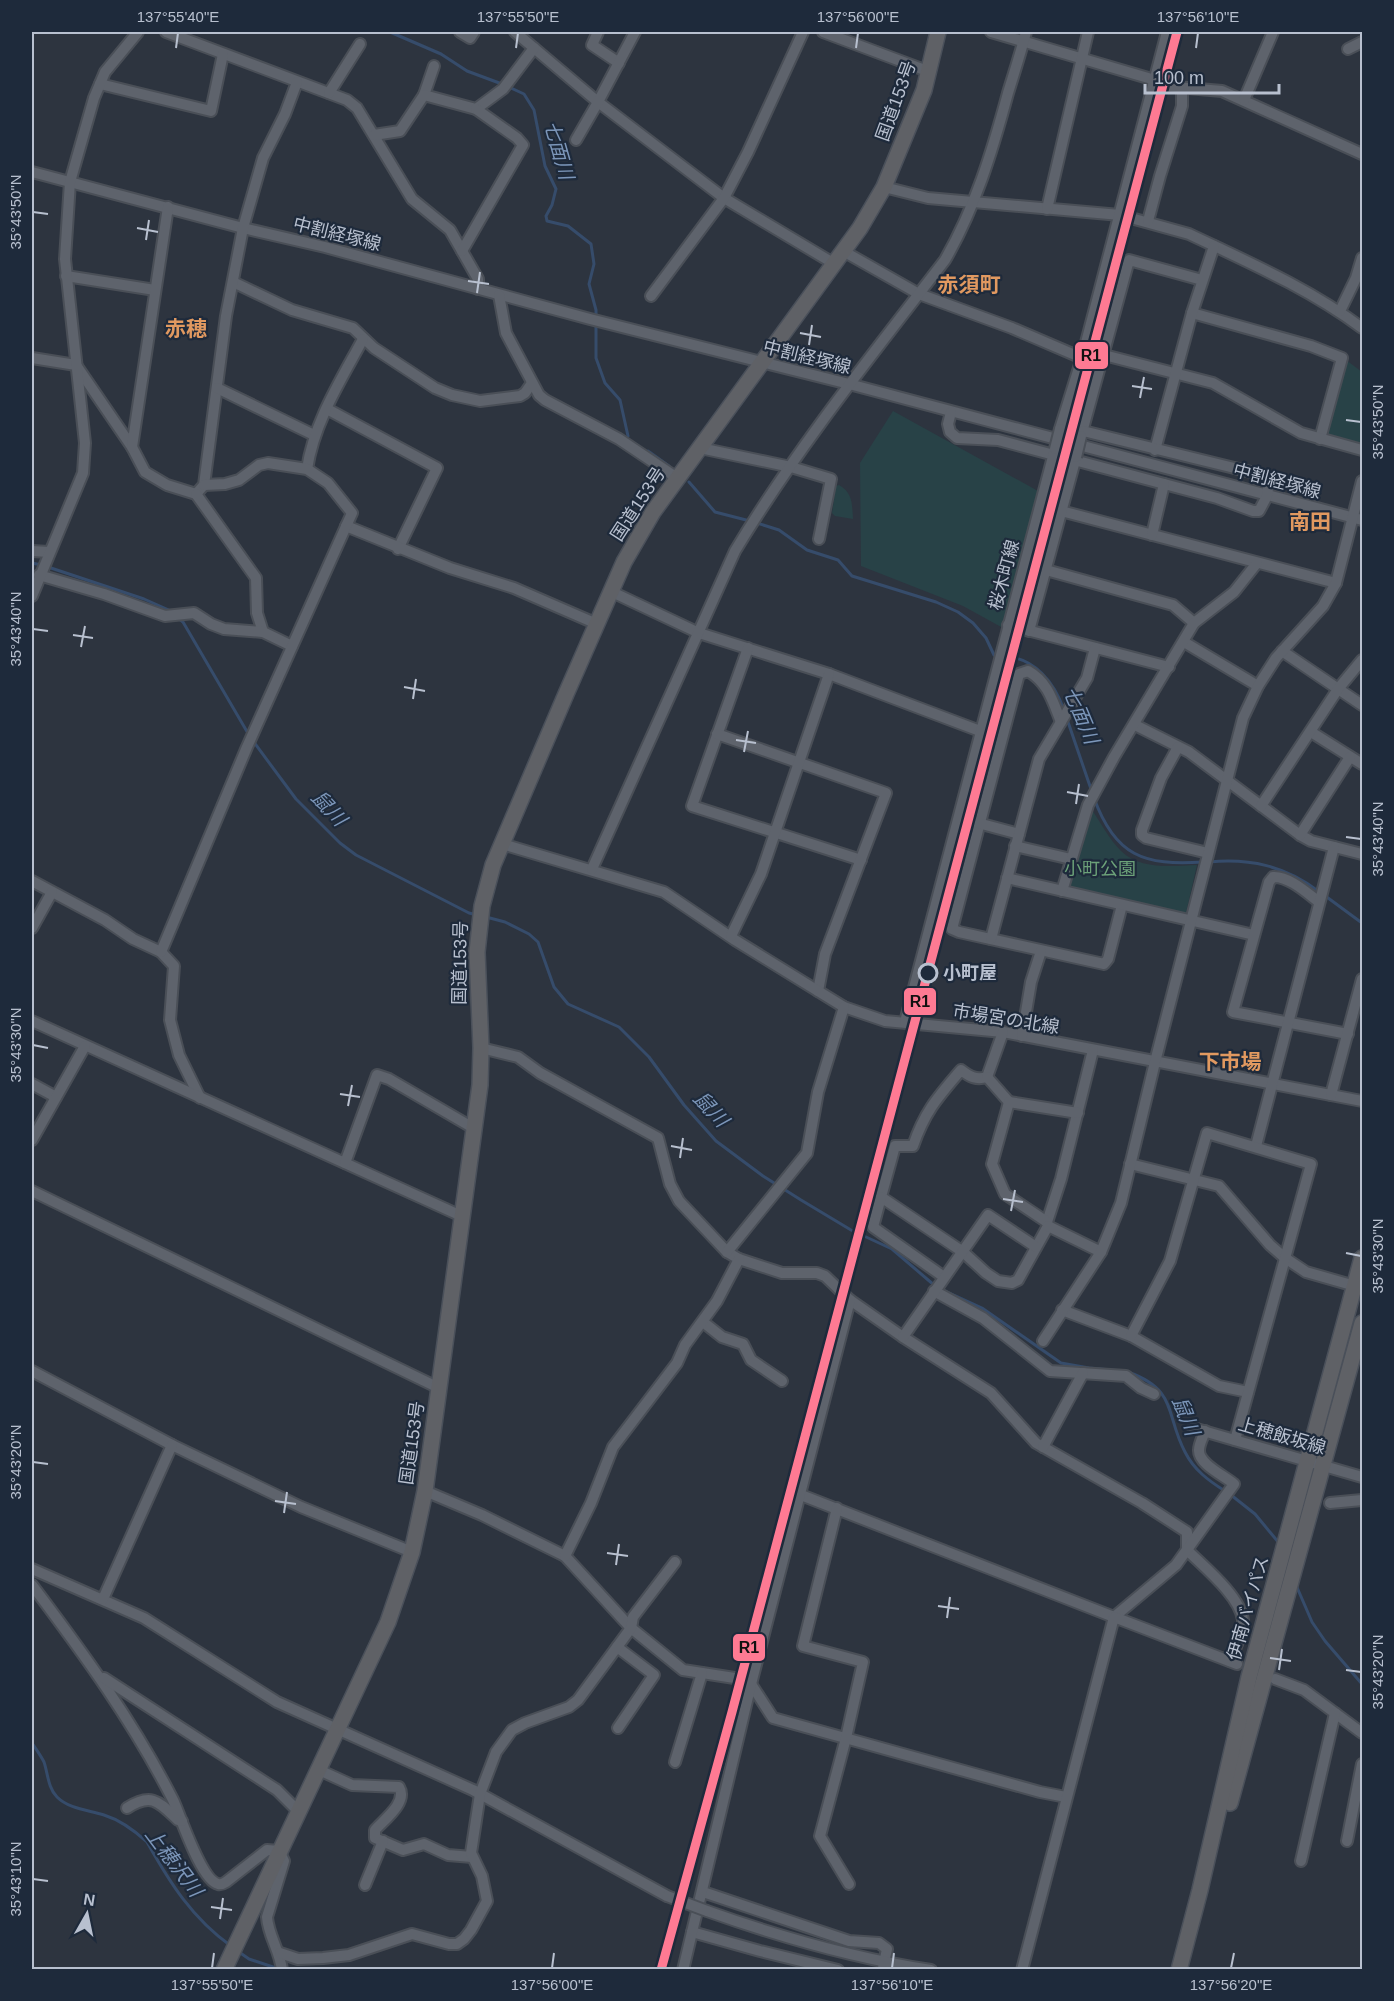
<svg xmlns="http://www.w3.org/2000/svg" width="1394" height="2001" viewBox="0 0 1394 2001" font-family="Arial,'Noto Sans JP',sans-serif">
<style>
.green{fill:#284247}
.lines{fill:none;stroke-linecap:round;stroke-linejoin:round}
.stream{stroke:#364c6b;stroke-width:3}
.minor-casing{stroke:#4a4f57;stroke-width:14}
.highway-casing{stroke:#4a505a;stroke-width:18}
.minor{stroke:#5e636c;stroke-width:10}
.highway{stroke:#5f6166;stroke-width:15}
.minor-bridge-casing{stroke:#4a4f57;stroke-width:14;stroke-linecap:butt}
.minor-bridge{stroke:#5e636c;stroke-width:10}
.rail-1-casing{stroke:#1e2a3b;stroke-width:14}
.rail-1{stroke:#fe7a93;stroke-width:9}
.ticks{fill:none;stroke:#b8c0cf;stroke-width:2}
.stop-dot{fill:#1e2a3b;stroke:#b8c0cf;stroke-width:3}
.labels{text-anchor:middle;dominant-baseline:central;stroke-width:4.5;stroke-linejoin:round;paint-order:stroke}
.street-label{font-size:18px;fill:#b8c0cf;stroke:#1e2a3b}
.park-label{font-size:18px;fill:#6ca279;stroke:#1e2a3b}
.stop-label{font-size:18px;font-weight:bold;fill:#b8c0cf;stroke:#1e2a3b;text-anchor:start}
.water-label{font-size:20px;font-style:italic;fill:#7c96b9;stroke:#1e2a3b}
.quarter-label{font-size:21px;font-weight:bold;fill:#e19960;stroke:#1e2a3b}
.line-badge{stroke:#1e2a3b;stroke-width:2}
.pale-badge-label{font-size:16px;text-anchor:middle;font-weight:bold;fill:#111}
.neatline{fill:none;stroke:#b8c0cf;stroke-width:2}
.ticks-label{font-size:15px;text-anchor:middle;fill:#b8c0cf}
</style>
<rect width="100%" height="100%" fill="#2d343f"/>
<g class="green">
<polygon points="1346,360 1362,372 1362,444 1360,445 1328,437 1325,433"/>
<polygon points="893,411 1038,491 1003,628 963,606 861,566 860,463"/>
<path d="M839,485C853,493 852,504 853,519L835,516L832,513L836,486Z"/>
<path d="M1091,808C1100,822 1109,839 1121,851C1140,870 1172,866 1197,865L1186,913L1183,915L1070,890L1067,885Z"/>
</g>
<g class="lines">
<g class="stream">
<polyline points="390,32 441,54 467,71 502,84 524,94 534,110 545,166 556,189 552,205 546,216 547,221 568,226 591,244 594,264 589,284 596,310 596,358 605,383 620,400 628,436"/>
<polyline points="648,451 669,466"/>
<polyline points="689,482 715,512 750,521"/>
<polyline points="757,523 779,530 807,550 838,560 852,576 936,602 958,612 973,623 986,638 994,655 997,655"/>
<polyline points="32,563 41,565"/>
<polyline points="48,567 144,599 171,611"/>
<polyline points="178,618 183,622 249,735"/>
<path d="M1004,656C1035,658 1054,682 1064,710"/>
<polyline points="1067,719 1092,792"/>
<polyline points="253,741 296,799 340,843 356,855 469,913 477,915"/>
<path d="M1094,798C1115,856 1144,866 1203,862"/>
<path d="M1209,862C1250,858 1285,866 1318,891"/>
<polyline points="1324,895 1362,923"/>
<polyline points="486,917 505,922 529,934 538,942 554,987 568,1004 619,1027 649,1057 684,1105 716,1141 763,1176 801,1200 851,1230 892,1249 934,1285"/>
<polyline points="945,1291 982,1308 1061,1363 1089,1368 1121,1371"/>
<path d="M1128,1372C1178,1390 1165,1414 1185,1452C1194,1470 1209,1481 1225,1491"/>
<polyline points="1231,1495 1255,1514 1279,1543"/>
<polyline points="1296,1585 1312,1622 1325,1641 1362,1684"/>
<path d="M32,1743C36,1749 41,1756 44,1762C48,1774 48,1788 57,1797C69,1809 88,1810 104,1815C120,1820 135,1831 147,1842C170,1883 192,1918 231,1946"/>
<polyline points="239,1952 249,1959 279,1969"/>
</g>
<g class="minor-casing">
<g id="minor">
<polyline points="166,32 331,94 347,100 357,108 412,199 450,230 478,279 478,289"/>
<polyline points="460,32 470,38 474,32"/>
<polyline points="515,32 598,102 724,198 833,263"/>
<polyline points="598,32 592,45 619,63"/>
<polyline points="823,32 930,72"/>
<polyline points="991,32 1155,80"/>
<polyline points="1348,49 1362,42"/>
<polyline points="100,84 211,111 223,54"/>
<polyline points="1153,85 1222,91 1362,154"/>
<polyline points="329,93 360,44"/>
<polyline points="424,95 434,66"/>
<polyline points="1244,100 1273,32"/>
<polyline points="374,135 400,131 424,95 476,109 503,89 534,48"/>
<polyline points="576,140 598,102 635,32"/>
<polyline points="32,172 243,228 325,247 590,319 849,384 1362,520"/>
<path d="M884,187L928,198L1120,215L1189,234C1248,262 1310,289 1362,328"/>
<polyline points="1047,209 1088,32"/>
<polyline points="1148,221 1160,176 1182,106 1182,89"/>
<polyline points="462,251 523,145 517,138 476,109"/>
<polyline points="843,251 919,294 1012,328 1082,358"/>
<polyline points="66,276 155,290"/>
<polyline points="233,282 292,310 353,328 374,348 435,388 452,395 480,401 520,396 525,393 532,383"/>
<polyline points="499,295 506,333 539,395 545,400 619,439 677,478"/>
<polyline points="651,296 724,198 748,152 803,32"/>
<polyline points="1340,311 1356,278 1362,258"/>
<polyline points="1192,313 1311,346 1342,358 1320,439"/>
<polyline points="1104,355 1213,383 1301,433 1362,450"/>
<polyline points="32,358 76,365 132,447 145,472 167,485 196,494 204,485 226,316 243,228 263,158 285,114 297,82"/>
<polyline points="217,388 314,435"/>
<polyline points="327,409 437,468 398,549"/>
<polyline points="951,412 948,424 950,432 957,438 998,440 1054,455"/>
<polyline points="1060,429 1082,358 1167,32"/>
<polyline points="1081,436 1129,260 1202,280"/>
<polyline points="132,447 168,207"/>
<polyline points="700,448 791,467 831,479 819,539"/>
<polyline points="1155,450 1192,313 1214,246"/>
<polyline points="1074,460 1217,498 1253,511 1259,511 1267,496 1269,480 1263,475 1083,431"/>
<path d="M307,469C314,422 341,380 363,339"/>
<polyline points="196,494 256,578 257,613 263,632"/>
<polyline points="1061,511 1336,583"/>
<polyline points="346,526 450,568 514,588 597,624"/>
<polyline points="1152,535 1164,484"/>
<polyline points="32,551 49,552"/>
<polyline points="1046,570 1173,605 1194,623"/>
<polyline points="39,575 104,594 165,616 194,613 211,624 224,629 263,632 292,646"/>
<polyline points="612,592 699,633 829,674 980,731"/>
<polyline points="32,596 83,473 85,443 65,259 70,182 94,98 105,72 138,32"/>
<polyline points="1008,625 1169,667"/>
<polyline points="1029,631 1076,457"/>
<polyline points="1184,642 1258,686"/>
<polyline points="748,648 692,806 861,860"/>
<polyline points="1282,651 1362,705"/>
<path d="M1061,722C1053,702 1048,682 1028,671L1019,674L952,929L959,932L1104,964L1108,959L1122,905"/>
<polyline points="1135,725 1189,752 1300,835 1311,841 1362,854"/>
<polyline points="1311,732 1362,764"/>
<polyline points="717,734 886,793 825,954 818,991"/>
<polyline points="1178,747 1161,778 1142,830 1142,835 1146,838 1208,853"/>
<polyline points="1261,806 1338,689 1362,660"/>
<polyline points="978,823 1019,834"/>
<polyline points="1300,835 1350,757"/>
<polyline points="502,844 664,892 735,940 844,1007 885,1021 1003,1032 1362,1101"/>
<polyline points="1015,846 1071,859"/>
<path d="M592,869L735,551C797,448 872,355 945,260C975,208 992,152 1008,93C1014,73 1021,52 1026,32"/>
<polyline points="1007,878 1254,935"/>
<polyline points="32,881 105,920 133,939 161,952 174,966 170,1020 179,1055 200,1098"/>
<polyline points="1062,891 1088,805 1114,757 1194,623 1234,592 1257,563"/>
<path d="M1319,902C1307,893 1289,876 1273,877L1269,882L1233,1012L1348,1034"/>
<polyline points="32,928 52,892"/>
<polyline points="731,936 761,874 829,674"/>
<polyline points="991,939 1039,759 1087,678 1095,648"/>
<polyline points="161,952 247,747 352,513 328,483 307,469 268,463 259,465 239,480 225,484 204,485"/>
<polyline points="32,1021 457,1214 463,1216"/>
<polyline points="905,1022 1055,449"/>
<path d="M1003,1032L987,1077C976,1080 970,1077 961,1070C938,1097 925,1111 913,1146H895L881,1197L963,1252L986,1273L998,1281L1012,1283L1018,1280L1048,1226L1047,1222L1061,1179L1093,1050"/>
<polyline points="1022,1036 1031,982 1041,951"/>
<path d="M481,1048L518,1057L540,1073L658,1138L670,1184L679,1201L727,1252L739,1259L782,1273H817L825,1276L850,1300L903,1337L991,1393L1036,1443L1142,1503L1187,1532V1550C1204,1567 1240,1596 1243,1620C1244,1630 1234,1651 1230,1661"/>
<polyline points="987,1077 1009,1102"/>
<polyline points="32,1084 56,1097"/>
<polyline points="1331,1095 1362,979"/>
<polyline points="32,1140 85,1046"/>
<polyline points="1256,1146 1334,847"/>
<polyline points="345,1163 377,1075 389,1079 475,1129"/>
<polyline points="1130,1164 1219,1186 1270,1245 1285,1258 1306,1272 1355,1286"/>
<polyline points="32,1191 439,1388"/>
<polyline points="881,1197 873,1227 944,1277"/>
<polyline points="1047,1222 1005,1194 992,1164 1009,1102 1078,1113"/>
<polyline points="1048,1226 1101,1252"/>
<polyline points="727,1252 807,1153 818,1092 844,1007"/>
<polyline points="934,1291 983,1318 1050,1371 1126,1376 1141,1388 1154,1394"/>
<polyline points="1062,1310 1131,1336 1219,1386 1248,1392"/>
<polyline points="703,1322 722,1337 743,1344 751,1360 782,1381"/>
<polyline points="1131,1336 1170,1261 1207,1133 1311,1164 1235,1440"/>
<polyline points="903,1337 988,1215 1036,1247"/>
<polyline points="1043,1341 1101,1252 1121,1203 1155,1062 1243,718 1258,686 1276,658 1323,606 1336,583 1362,481"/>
<polyline points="32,1371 172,1445 301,1507 412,1552"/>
<polyline points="1193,1428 1362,1477"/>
<polyline points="1043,1447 1083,1373"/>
<polyline points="425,1491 482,1515 565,1556 631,1628 683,1670 741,1679 751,1684 773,1718 1040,1792 1066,1797"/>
<path d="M801,1495L1114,1617L1176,1565L1234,1484C1225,1476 1198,1464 1199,1450C1199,1444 1203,1437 1205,1431"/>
<polyline points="1330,1503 1362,1500"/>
<polyline points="837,1508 803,1646 863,1662 846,1738 820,1836 849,1884"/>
<polyline points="565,1556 591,1503 613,1447 677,1363 685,1345 717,1301 739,1259"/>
<polyline points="32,1569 144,1618 277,1702 473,1790 667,1896"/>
<path d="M32,1585C84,1654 134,1723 173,1800C181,1817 201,1880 218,1884C221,1885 223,1884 226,1882L267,1850L279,1851L284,1861L267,1917C268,1935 280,1951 282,1970"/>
<polyline points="103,1599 172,1445"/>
<polyline points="617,1647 654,1675 618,1728"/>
<polyline points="104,1678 277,1790 298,1811"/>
<polyline points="1275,1679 1304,1690 1362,1733"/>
<polyline points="675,1762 702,1673"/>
<path d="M319,1770L352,1785L399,1787C408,1802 385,1819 375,1830V1838L403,1850L424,1844L448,1855L472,1857"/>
<path d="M127,1808C152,1792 159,1802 178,1820L182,1821"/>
<polyline points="1347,1841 1362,1764"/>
<polyline points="1301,1861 1335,1713"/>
<polyline points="365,1885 383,1841"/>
<polyline points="703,1892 849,1941 879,1943 887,1949 883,1968"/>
<path d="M707,1911C780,1937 853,1958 931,1970"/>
<polyline points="692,1932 760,1951 838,1970"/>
<polyline points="280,1953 298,1959 323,1958 349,1955 412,1934 449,1944 457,1944 464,1939 471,1930 487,1901 482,1876 471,1853 480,1794 496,1752 512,1730 525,1723 569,1707 578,1700 631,1628 633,1617 675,1562"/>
<polyline points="683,1970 751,1684 850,1300"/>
<polyline points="1022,1970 1114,1617 1237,1664"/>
</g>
</g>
<g class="highway-casing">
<g id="highway">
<polyline points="1230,1803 1362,1323"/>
<polyline points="224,1970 388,1622 412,1552 425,1491 480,1085 481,1048 477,952 482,906 493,865 566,694 624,562 653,512 860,228 884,187 924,90 938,32"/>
<polyline points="1179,1970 1200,1890 1249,1677 1362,1258"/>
</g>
</g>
<use href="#minor" class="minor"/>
<use href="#highway" class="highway"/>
<g class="minor-bridge-casing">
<g id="minor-bridge">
<polyline points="1055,449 1060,429"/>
<polyline points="1076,457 1081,436"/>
<polyline points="667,1896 707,1911"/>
</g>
</g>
<use href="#minor-bridge" class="minor-bridge"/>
<g class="rail-1-casing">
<polyline id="rail-1" points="661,1970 732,1712 1177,32"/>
</g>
<use href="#rail-1" class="rail-1"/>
</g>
<path class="ticks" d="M176,48L178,33M516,48L518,33M856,48L858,33M1196,48L1198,33M33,212L48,214M137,228L158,232M146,240L149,220M468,281L489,284M477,293L480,272M800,333L821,337M809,345L812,325M1132,386L1152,389M1140,398L1144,377M1346,420L1361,422M33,629L48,631M73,635L93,638M81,647L85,626M404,687L425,691M413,699L416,679M736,740L756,743M744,752L748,731M1067,792L1088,796M1076,804L1079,784M1346,837L1361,839M33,1045L48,1048M340,1094L360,1097M348,1106L352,1085M671,1146L692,1150M680,1158L683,1138M1003,1199L1023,1202M1011,1211L1015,1190M1346,1253L1361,1256M33,1462L48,1464M275,1501L296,1504M284,1513L287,1492M607,1553L628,1556M616,1565L619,1544M938,1606L959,1609M947,1618L950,1597M1270,1658L1291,1661M1279,1670L1282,1649M1346,1670L1361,1672M33,1879L48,1881M211,1907L232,1910M220,1919L223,1898M212,1968L214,1953M552,1968L554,1953M892,1968L894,1953M1231,1968L1234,1953"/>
<circle class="stop-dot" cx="928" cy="973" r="9"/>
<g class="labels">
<g class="street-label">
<text transform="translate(896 101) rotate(-70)">国道153号</text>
<text transform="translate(337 234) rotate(14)">中割経塚線</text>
<text transform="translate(807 357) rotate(14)">中割経塚線</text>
<text transform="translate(1277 481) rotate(15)">中割経塚線</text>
<text transform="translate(638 504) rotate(-57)">国道153号</text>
<text transform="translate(1004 575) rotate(-75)">桜木町線</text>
<text transform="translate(460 963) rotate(-89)">国道153号</text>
<text transform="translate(1006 1019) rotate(9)">市場宮の北線</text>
<text transform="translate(1282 1436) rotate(16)">上穂飯坂線</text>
<text transform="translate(412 1443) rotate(-82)">国道153号</text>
<text transform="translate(1248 1608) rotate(-74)">伊南バイパス</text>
</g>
<g class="park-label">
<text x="1100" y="869">小町公園</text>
</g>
<g class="stop-label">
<text x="943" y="973">小町屋</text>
</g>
<g class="water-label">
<text transform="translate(559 150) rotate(74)">七面川</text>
<text transform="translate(1081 715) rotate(67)">七面川</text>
<text transform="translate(329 808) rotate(47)">鼠川</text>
<text transform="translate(711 1109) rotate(47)">鼠川</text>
<text transform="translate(1186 1416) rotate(68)">鼠川</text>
<text transform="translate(174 1862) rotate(53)">上穂沢川</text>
</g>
<g class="quarter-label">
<text x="969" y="284">赤須町</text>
<text x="186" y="328">赤穂</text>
<text x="1310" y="521">南田</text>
<text x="1230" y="1061">下市場</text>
</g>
</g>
<g class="line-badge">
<rect x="1074" y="341" width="35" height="29" rx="6" fill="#fe7a93"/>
<rect x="903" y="987" width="34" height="29" rx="6" fill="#fe7a93"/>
<rect x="732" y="1633" width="34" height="29" rx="6" fill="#fe7a93"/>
</g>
<g class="pale-badge-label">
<text x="1091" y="361">R1</text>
<text x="920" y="1007">R1</text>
<text x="749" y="1653">R1</text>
</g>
<rect width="1394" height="2001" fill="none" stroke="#1e2a3b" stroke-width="66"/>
<g transform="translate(87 1914) rotate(9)" stroke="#1e2a3b" stroke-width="4.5" paint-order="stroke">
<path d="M0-4.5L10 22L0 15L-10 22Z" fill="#b8c0cf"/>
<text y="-9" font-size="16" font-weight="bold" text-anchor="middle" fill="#b8c0cf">N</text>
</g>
<path d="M1145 84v9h134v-9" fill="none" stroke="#b8c0cf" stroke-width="3"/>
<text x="1154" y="84" font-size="18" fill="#b8c0cf" stroke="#1e2a3b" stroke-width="4.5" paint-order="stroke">100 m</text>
<rect x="33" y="33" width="1328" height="1935" class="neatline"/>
<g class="ticks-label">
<text x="178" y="22">137°55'40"E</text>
<text x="518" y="22">137°55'50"E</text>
<text x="858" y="22">137°56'00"E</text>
<text x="1198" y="22">137°56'10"E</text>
<text transform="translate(16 212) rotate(-90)" y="5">35°43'50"N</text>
<text transform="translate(1378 422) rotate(-90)" y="5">35°43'50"N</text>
<text transform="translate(16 629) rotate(-90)" y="5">35°43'40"N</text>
<text transform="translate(1378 839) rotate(-90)" y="5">35°43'40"N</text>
<text transform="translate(16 1045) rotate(-90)" y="5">35°43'30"N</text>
<text transform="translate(1378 1256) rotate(-90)" y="5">35°43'30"N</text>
<text transform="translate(16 1462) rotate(-90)" y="5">35°43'20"N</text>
<text transform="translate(1378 1672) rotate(-90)" y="5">35°43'20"N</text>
<text transform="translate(16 1879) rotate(-90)" y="5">35°43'10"N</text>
<text x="212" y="1990">137°55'50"E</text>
<text x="552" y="1990">137°56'00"E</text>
<text x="892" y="1990">137°56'10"E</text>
<text x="1231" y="1990">137°56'20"E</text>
</g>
</svg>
